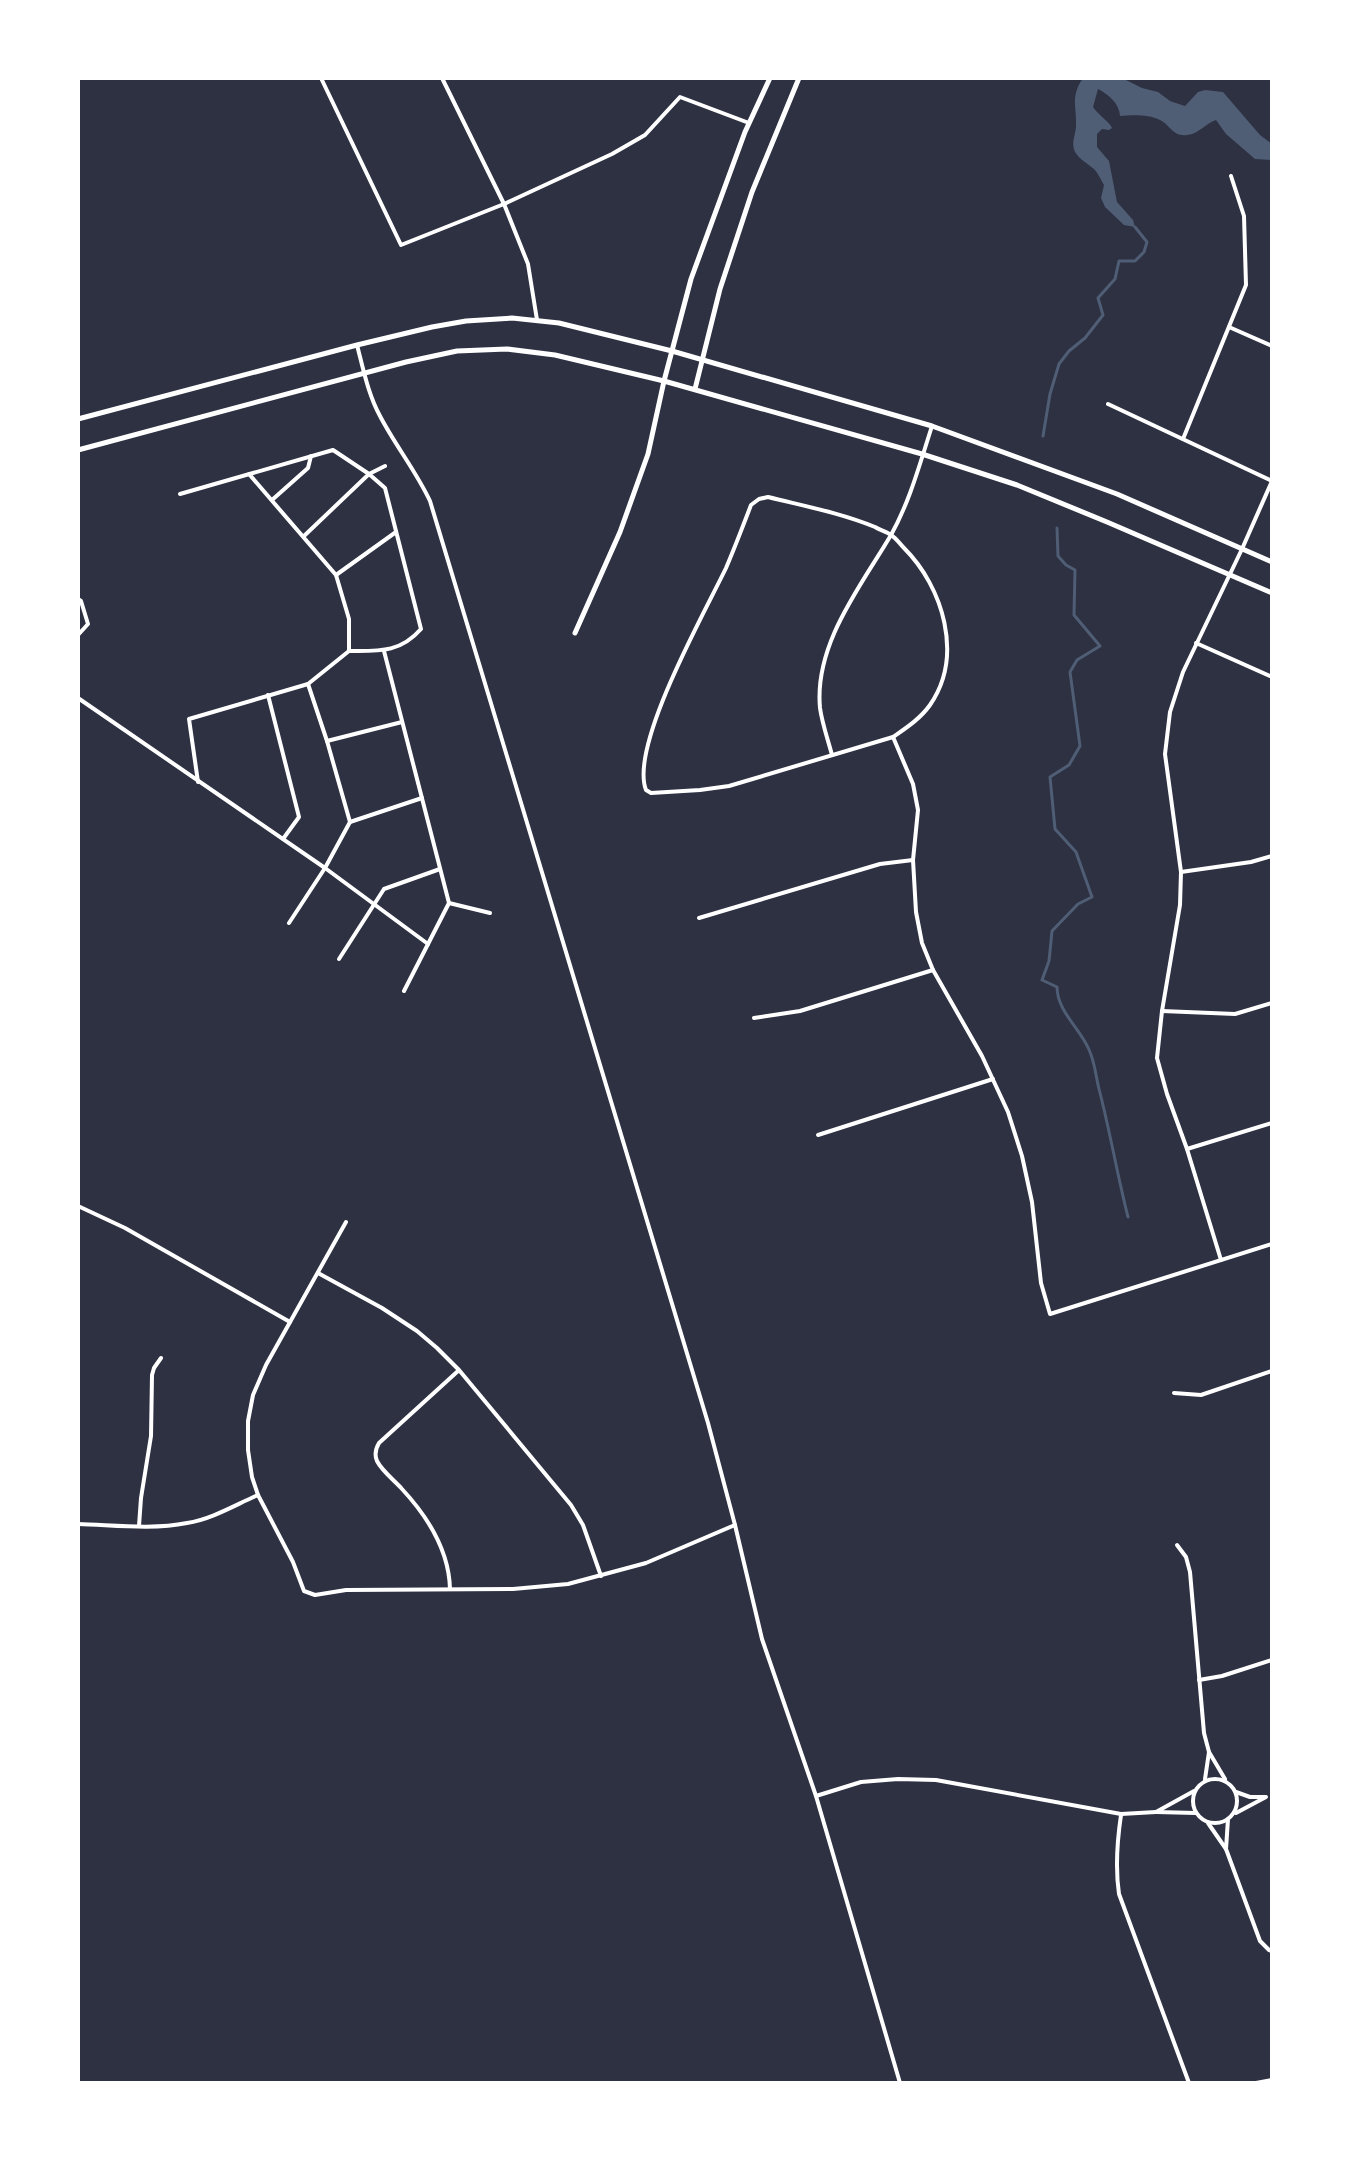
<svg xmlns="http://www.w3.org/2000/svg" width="1350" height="2161" viewBox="0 0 1350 2161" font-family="'Fira Sans',sans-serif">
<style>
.water{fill:#4f5d75}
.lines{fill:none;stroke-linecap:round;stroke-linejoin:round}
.stream{stroke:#4f5d75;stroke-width:3}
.minor{stroke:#fff;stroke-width:4}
.tertiary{stroke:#fff;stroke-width:5}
</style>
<rect width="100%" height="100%" fill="#2d3142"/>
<path class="water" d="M1083,78H1122L1142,88L1158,92L1170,101L1185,106L1198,92L1205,90L1223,92L1260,135L1272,144V160L1255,159L1226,134L1216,120C1206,123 1199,134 1187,135C1173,137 1170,125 1160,120C1148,114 1132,115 1120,116C1119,103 1109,95 1098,89L1093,107C1099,116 1109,121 1112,128L1109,130L1102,129L1097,134V147L1109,161L1117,202L1133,220L1135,227L1124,225L1105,207L1101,198L1104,185C1101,180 1098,173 1094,169C1087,163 1080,160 1075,152C1071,143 1075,136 1076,127C1077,106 1070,97 1083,78Z"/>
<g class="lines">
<g class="stream">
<polyline points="1043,436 1050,394 1059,364 1069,351 1085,338 1103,315 1098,298 1115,279 1119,261 1135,261 1144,252 1147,242 1135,227"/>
<path d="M1057,528L1058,556L1066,565L1075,570L1074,615L1100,646L1077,660L1070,672L1080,746L1069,765L1050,777L1055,829L1076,852L1092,897L1078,904L1052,931L1049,961L1042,980L1057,987C1057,1012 1082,1030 1090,1052C1095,1064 1096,1077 1099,1089C1110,1131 1117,1174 1128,1217"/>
</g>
<g class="minor">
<polyline points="321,78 401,245 504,204 612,154 645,135 680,97 749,123"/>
<polyline points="442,78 504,204 528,264 537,320"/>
<polyline points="1229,327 1272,346"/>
<path d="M357,345C363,368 368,394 380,416C395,445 416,471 430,501L708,1423L735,1525L762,1639L816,1796L900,2083"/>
<polyline points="1108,404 1272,481"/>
<polyline points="1183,439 1246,285 1244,216 1231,176"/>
<polyline points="249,474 336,575 349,619 349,651"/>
<path d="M180,494L333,450L369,474L385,488L421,629C400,653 379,651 349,651"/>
<path d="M768,497C804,506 841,513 875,527C880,530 887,532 891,535C896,538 900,544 904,548C943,587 964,656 930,705C920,719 906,728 893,737L729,786L700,790L651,793L646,790C629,746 705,612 726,568C735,547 743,526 751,505L759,499Z"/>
<polyline points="272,500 308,468 311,456"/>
<polyline points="304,536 369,474 385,466"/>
<polyline points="336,575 396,532"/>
<polyline points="78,599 81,601 88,624 78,635"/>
<polyline points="1196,643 1272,677"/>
<polyline points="384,651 449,903 404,991"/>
<polyline points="268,695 299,817 283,839"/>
<polyline points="78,698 325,868 428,944"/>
<polyline points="893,737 913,784 918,810 913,860 916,912 922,943 933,970 982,1056 1008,1112 1022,1156 1032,1202 1041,1283 1050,1314 1272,1244"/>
<polyline points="327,741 402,722"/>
<path d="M832,755C828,740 822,723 820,708C814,644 861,586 891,535C910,501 920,463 932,426"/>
<polyline points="198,782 189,719 308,684 349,651"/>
<polyline points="350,822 422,798"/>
<polyline points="1181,872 1251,862 1272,856"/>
<polyline points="449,903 490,913"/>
<polyline points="699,918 880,864 913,860"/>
<polyline points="289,923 325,868 350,822 327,741 308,684"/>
<polyline points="339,959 384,889 440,869"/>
<polyline points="1162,1011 1235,1014 1272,1003"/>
<polyline points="754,1018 800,1011 933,970"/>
<polyline points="818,1135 993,1079"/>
<polyline points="1187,1149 1272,1123"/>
<polyline points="78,1206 125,1228 290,1322"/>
<polyline points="346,1222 266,1365 253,1395 248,1421 248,1450 252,1477 258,1495 293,1562 304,1591 315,1595 346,1590 513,1589 568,1584 646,1563 735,1525"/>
<polyline points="1221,1260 1187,1149 1167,1094 1157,1058 1162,1011 1180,905 1181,872 1165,754 1170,712 1183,672 1242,549 1272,481"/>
<polyline points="318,1273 382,1308 417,1331 437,1348 459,1370 571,1505 583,1525 601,1576"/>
<polyline points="1174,1393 1201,1395 1272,1371"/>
<path d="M78,1524C114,1525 152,1530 187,1523C212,1519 235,1505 258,1495"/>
<polyline points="139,1526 141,1498 151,1436 152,1375 154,1368 161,1358"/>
<polyline points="1177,1545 1186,1557 1190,1572 1204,1733 1209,1752"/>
<path d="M450,1589C449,1550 428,1517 402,1489C395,1481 382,1471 377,1461C374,1454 376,1448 379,1443L458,1371"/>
<polyline points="1199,1680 1222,1676 1272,1660"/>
<circle cx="1215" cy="1801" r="22"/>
<polyline points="1205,1779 1209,1752 1225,1779"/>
<polyline points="1194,1791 1156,1812 1196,1813"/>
<polyline points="816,1796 861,1782 898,1779 936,1780 1121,1814 1156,1812"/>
<polyline points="1236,1813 1266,1797 1250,1797 1236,1792"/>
<path d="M1121,1815C1117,1842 1115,1867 1119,1894L1189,2083"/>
<polyline points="1208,1823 1226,1849 1228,1819"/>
<polyline points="1226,1849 1260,1941 1269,1950 1272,1951"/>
<polyline points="1256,2083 1272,2080"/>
</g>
<g class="tertiary">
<polyline points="695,389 720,289 752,192 799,78"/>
<polyline points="78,419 357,345 432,327 466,321 512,318 559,323 672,351 932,426 1117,494 1272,562"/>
<polyline points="78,450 406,362 457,351 507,349 555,355 664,381 922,454 1017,485 1107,522 1272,593"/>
<polyline points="575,633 620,532 648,454 664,381 691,279 745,132 770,78"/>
</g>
</g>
<rect width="1350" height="2161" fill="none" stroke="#ffffff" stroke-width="160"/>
</svg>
